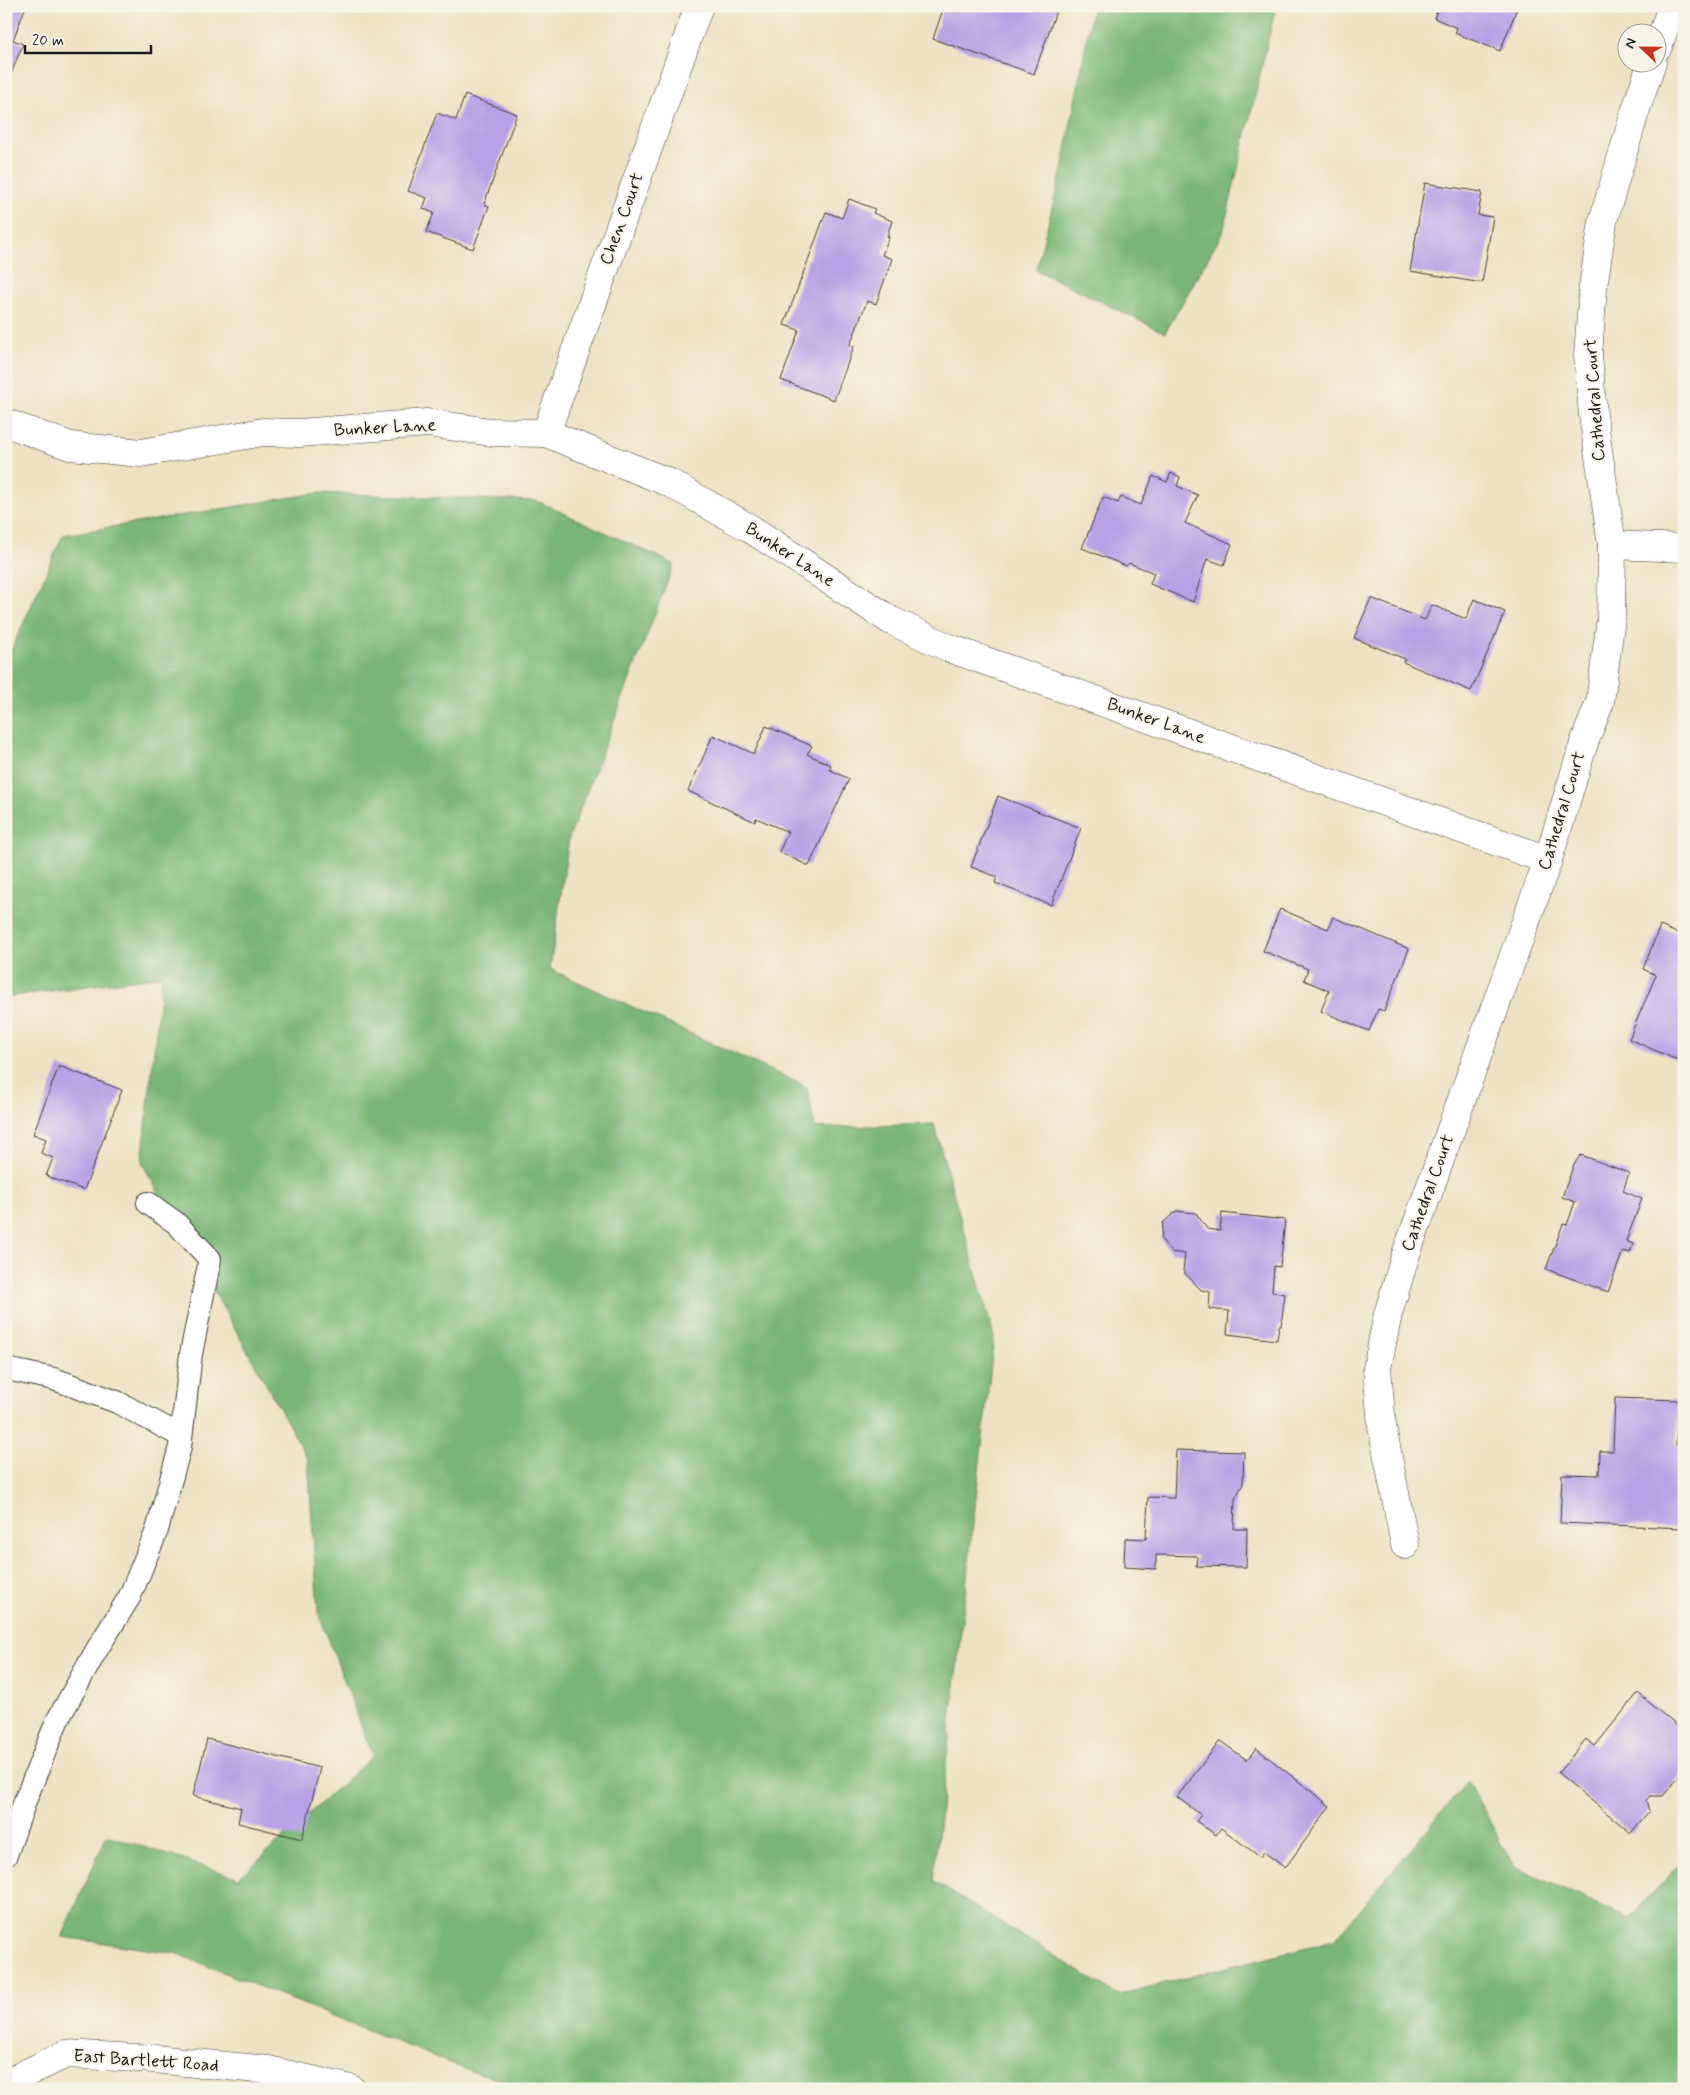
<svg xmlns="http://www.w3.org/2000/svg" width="1690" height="2095" viewBox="0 0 1690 2095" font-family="Mynerve,sans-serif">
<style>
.forest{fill:#79b676;stroke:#4a6949}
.building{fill:#b6a1e6}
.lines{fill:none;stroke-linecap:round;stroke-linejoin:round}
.service-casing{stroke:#3c3a35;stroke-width:24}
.minor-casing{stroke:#3c3a35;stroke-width:29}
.tertiary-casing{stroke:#3c3a35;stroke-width:29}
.service{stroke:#fff;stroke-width:22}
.minor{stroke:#fff;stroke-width:28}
.tertiary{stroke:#fff;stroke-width:28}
.labels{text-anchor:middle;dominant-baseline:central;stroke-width:4;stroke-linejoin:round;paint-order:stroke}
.street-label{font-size:18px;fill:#1c1c1c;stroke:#f7f3e8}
</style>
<rect width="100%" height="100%" fill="#f7f3e8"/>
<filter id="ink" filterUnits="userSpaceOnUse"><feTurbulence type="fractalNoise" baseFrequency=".02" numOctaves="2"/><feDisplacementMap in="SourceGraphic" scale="10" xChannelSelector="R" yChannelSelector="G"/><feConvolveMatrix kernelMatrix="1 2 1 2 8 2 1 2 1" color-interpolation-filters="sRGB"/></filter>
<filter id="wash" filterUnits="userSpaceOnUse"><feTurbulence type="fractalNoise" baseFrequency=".0096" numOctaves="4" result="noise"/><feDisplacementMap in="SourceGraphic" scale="20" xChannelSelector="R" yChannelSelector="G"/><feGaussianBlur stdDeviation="1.12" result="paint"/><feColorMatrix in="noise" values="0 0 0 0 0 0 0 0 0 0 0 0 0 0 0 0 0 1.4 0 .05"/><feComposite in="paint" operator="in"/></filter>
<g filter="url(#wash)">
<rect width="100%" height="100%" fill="#eee2c4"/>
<g class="forest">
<polygon points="1093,6 1276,6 1223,232 1165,333 1036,270 1062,170"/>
<polygon points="317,493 537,501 674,564 569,838 550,969 807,1087 815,1128 934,1124 994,1337 933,1881 1118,1995 1334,1940 1468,1781 1514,1867 1629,1918 1684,1860 1684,2089 533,2089 465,2069 175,1953 62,1937 107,1835 239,1878 373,1756 318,1612 308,1459 142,1163 162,976 6,997 6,662 63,535"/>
</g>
<g id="blocks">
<g class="building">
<polygon points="6,6 26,6 13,40 23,44 6,86"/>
<polygon points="944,6 1058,6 1034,74 933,39"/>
<polygon points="1439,6 1518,6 1500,51 1455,33 1457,28 1434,18"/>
<polygon points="465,95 517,114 484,204 489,206 473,249 426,232 434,213 423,209 427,198 408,191 437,113 456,120"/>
<polygon points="1425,183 1482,192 1478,215 1493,217 1482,283 1410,271"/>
<polygon points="849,199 875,209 873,213 892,221 887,236 889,237 882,255 892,259 876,304 867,301 850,345 854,346 834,400 781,380 799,330 784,325 826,212 842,218"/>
<polygon points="1171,473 1180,477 1177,486 1198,495 1185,523 1232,544 1224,565 1207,559 1193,602 1150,584 1154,573 1129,563 1126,566 1082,548 1103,497 1118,503 1121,497 1141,505 1153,476 1167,482"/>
<polygon points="1371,598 1425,620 1432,605 1466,619 1474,599 1505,612 1471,691 1403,662 1405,659 1354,638"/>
<polygon points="766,726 812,746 807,754 831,765 829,769 849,779 809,866 779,852 788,832 756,818 755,822 688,791 713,735 754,754"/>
<polygon points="998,796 1081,828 1051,905 995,883 997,877 971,867"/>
<polygon points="1280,909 1328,929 1333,917 1409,949 1384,1011 1378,1009 1369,1031 1321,1011 1329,991 1304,980 1308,969 1263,951"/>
<polygon points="1660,926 1684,936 1684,1063 1629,1039 1656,975 1643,969"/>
<polygon points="59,1066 122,1090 84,1190 46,1176 53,1158 41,1153 46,1139 33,1134"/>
<polygon points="1581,1155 1629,1173 1623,1191 1642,1199 1626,1241 1633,1244 1630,1253 1623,1251 1608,1292 1546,1269 1563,1224 1567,1225 1575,1202 1562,1197 1574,1164"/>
<polygon points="1176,1211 1196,1213 1207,1229 1220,1231 1222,1213 1285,1220 1280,1267 1274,1266 1272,1292 1285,1294 1281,1326 1279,1326 1277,1340 1227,1334 1229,1311 1209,1309 1210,1292 1201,1290 1183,1271 1185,1254 1171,1252 1161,1239 1163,1223"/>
<polygon points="1615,1398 1678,1400 1676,1445 1684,1446 1684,1528 1560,1523 1562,1474 1599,1475 1600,1451 1613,1451"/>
<polygon points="1176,1450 1244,1452 1243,1484 1235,1499 1234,1529 1247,1529 1246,1567 1196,1566 1197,1556 1156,1555 1156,1569 1124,1567 1125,1538 1146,1539 1148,1497 1174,1498"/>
<polygon points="1638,1693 1684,1732 1684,1771 1663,1796 1650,1796 1646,1800 1649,1811 1631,1833 1558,1773 1586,1739 1595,1746"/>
<polygon points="207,1739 320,1768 302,1839 238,1823 241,1808 193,1796"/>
<polygon points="1220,1741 1247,1760 1256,1748 1330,1806 1285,1868 1264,1852 1260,1857 1221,1828 1216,1835 1196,1821 1201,1815 1177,1797"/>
</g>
</g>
</g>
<g filter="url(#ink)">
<use href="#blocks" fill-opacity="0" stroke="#3c3a35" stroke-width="1"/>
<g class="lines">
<g class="service-casing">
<g id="service">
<polyline points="6,1369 54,1379 117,1402 181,1436"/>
<polyline points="6,1855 25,1801 57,1721 96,1651 130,1596 157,1530 180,1447 191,1354 210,1259 176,1223 148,1203"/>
</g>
</g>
<g class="minor-casing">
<g id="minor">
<polyline points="1658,47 1672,6"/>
<polyline points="6,423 70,446 141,453 263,432 299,433 427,423 491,432 546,433 670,483 751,529 890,620 949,648 1548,860"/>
<polyline points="546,433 699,6"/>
<polyline points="1612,545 1684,548"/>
<polyline points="1405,1545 1382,1426 1377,1368 1388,1314 1405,1257 1548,860 1584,743 1600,702 1611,618 1612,545 1593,415 1588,355 1593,287 1603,221 1635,112 1652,62"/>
</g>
</g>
<g class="tertiary-casing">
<polyline id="tertiary" points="6,2083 66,2054 154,2059 268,2070 351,2089"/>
</g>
<use href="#service" class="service"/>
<use href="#minor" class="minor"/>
<use href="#tertiary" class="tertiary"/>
</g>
</g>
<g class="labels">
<g class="street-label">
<text transform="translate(622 219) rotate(-70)">Chen Court</text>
<text transform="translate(1595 400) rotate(-94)">Cathedral Court</text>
<text transform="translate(385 428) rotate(-3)">Bunker Lane</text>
<text transform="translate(790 555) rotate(33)">Bunker Lane</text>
<text transform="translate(1156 721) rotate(20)">Bunker Lane</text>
<text transform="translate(1562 811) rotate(-73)">Cathedral Court</text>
<text transform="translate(1428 1193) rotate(-70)">Cathedral Court</text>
<text transform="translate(146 2061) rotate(4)">East Bartlett Road</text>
</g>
</g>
<rect width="1690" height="2095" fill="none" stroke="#f7f3e8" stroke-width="25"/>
<g transform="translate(1642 48) rotate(292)"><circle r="24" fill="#f7f3e8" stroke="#9f9d96"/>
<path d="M0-4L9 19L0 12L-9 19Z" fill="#c8321e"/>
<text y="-8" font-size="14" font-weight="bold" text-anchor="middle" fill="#1c1c1c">N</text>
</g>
<path d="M25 45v8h126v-8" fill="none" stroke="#1c1c1c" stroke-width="2.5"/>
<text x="32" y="45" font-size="15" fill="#1c1c1c" stroke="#f7f3e8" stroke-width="4" paint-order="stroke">20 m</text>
</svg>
